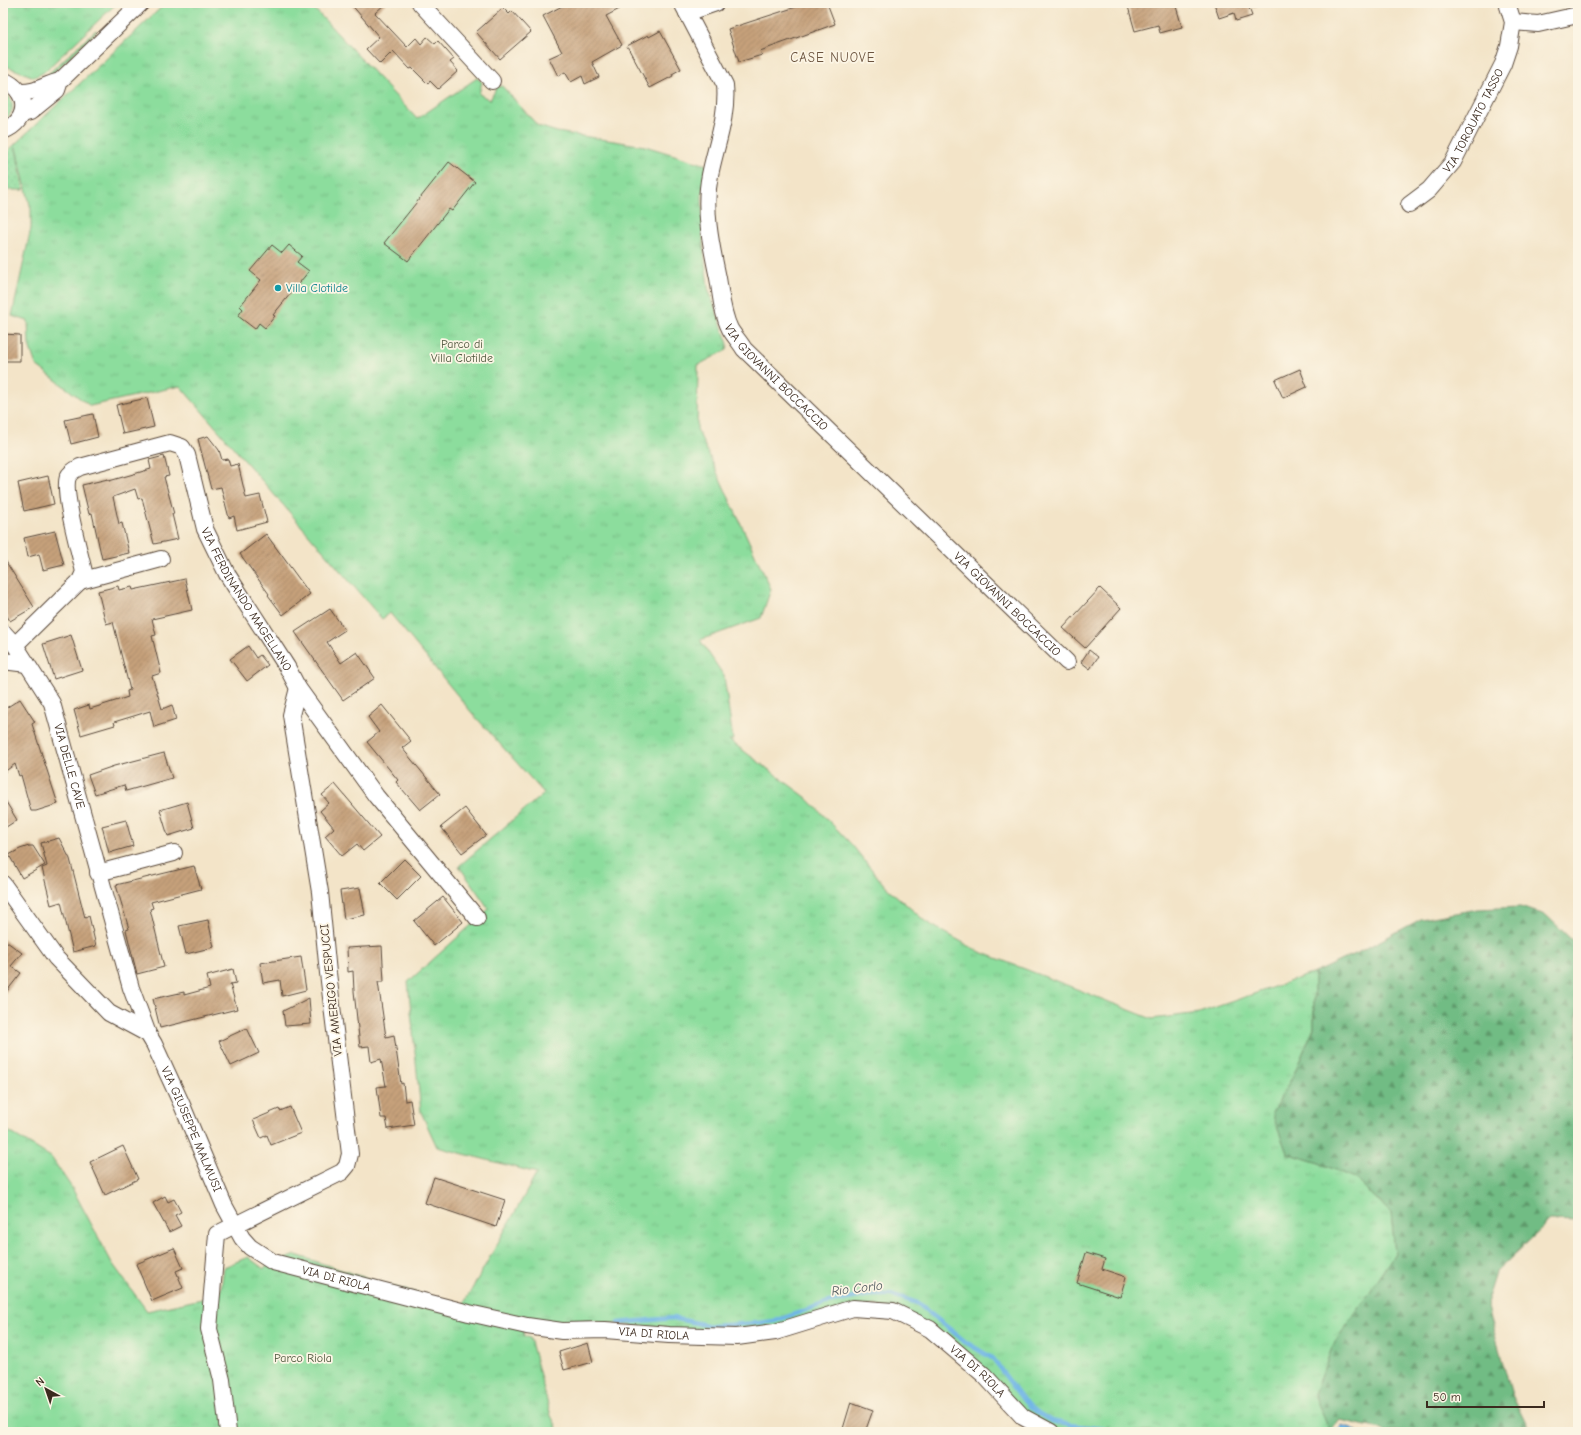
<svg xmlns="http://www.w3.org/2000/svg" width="1581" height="1435" viewBox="0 0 1581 1435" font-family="'Comic Neue',sans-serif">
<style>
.grass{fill:url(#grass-tufts);stroke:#64845e}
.forest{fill:url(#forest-firs);stroke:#567351}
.garden{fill:url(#garden-dots);stroke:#64845e}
.water{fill:#6fb5e6;stroke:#557082}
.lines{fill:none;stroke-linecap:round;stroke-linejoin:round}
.stream{stroke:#6fb5e6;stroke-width:4.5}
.building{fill:url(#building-hatch)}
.minor-casing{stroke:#574638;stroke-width:18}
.minor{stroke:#fff;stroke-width:16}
.culture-dot{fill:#0f9aa8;stroke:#fcf5e5;stroke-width:1.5}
.labels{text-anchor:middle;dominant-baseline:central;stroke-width:3.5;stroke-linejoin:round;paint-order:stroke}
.street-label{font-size:12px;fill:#3b2a1e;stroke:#fcf5e5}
.culture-label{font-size:12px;fill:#0d838f;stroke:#fcf5e5;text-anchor:start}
.park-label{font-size:12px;fill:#4f573e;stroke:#fcf5e5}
.neighbourhood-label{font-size:13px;letter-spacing:1px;fill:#6c543f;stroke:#fcf5e5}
.water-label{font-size:13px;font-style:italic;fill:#4b545a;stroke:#fcf5e5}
</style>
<defs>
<pattern id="grass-tufts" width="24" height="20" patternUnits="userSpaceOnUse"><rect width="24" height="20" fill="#8cdd9d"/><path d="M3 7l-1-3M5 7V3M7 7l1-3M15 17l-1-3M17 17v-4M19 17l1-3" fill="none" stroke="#7abe87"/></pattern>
<pattern id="forest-firs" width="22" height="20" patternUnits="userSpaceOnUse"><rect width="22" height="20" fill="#71bc84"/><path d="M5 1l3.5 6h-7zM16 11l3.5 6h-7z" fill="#5e996b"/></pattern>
<pattern id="garden-dots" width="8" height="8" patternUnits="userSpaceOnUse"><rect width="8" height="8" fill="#8cdd9d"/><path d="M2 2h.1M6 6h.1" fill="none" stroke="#7abe87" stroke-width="1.8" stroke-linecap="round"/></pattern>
<pattern id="building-hatch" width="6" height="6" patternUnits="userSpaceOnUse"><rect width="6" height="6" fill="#c6a17c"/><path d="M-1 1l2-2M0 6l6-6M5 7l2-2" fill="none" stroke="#a28365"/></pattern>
</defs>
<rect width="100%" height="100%" fill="#fcf5e5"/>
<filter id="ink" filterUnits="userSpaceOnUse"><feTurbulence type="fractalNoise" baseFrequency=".025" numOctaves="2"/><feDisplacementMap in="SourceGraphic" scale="8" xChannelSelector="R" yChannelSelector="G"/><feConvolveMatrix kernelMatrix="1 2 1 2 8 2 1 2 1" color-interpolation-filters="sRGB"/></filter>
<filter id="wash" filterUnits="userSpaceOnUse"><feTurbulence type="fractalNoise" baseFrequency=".012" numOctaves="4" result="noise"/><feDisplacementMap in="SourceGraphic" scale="16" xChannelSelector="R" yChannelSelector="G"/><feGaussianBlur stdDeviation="0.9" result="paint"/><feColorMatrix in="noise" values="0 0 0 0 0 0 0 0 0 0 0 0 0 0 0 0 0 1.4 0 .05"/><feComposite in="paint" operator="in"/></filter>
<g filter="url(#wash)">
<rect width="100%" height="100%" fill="#f3e4c8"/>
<g class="grass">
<polygon points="3,3 117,3 43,73 34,77 3,65"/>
<polygon points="166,3 309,3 417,119 477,78 482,82 479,94 490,100 497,87 502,86 538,126 557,132 645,146 707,165 702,193 703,243 708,288 728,344 727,350 698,365 697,429 771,589 761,618 700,640 724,676 733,740 729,740 807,798 852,845 885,886 926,922 978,951 1069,986 1152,1019 1199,1013 1314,973 1314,1027 1293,1076 1272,1113 1287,1153 1319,1163 1355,1178 1391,1213 1395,1253 1332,1348 1314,1394 1330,1432 1054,1432 1022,1419 940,1332 875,1305 795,1325 695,1334 592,1321 522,1322 524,1336 530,1338 551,1416 556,1425 558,1432 3,1432 3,1128 51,1157 72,1188 112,1263 147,1311 220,1295 224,1267 248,1257 264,1269 269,1265 296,1255 388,1285 463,1305 537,1173 437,1147 421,1112 408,982 489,909 459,866 544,793 472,713 390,613 382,619 180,386 90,406 36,365 29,345 28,321 12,316 31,228 31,209 15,144"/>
</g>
<polygon class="forest" points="1520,907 1546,915 1578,946 1578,1222 1550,1221 1496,1272 1486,1304 1513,1397 1530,1432 1385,1432 1381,1429 1340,1420 1330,1432 1314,1394 1332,1348 1395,1253 1391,1213 1355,1178 1319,1163 1287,1153 1272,1113 1293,1076 1314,1028 1314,973 1363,950 1421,919 1478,909"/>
<g class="garden">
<polygon points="96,30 97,31 50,76 48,74"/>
<path d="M3,92C15,98 16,114 3,120Z"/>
<polygon points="15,144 24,190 3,190 3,156"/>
</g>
<polygon class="water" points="1342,1425 1352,1428 1358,1432 1337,1432"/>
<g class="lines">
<polyline class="stream" points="618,1323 673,1318 711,1326 758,1323 775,1321 826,1303 869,1295 893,1295 917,1303 967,1343 992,1358 1024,1401 1038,1413 1051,1421 1070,1425 1126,1432"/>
</g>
<g id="blocks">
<g class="building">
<polygon points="350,3 386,3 375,13 407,47 416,38 421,44 427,37 435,44 438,41 454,59 450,62 458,71 438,89 430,81 428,84 412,68 410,69 393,51 380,64 366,49 379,37"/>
<polygon points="568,3 631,3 606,16 622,45 592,62 599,77 585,84 582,76 571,82 565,72 558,76 549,58 562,52 543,16"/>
<polygon points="798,3 827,3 835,24 760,51 762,55 739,62 728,29 799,6"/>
<polygon points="1127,3 1175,3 1182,27 1160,33 1158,25 1135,31"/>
<polygon points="1214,3 1256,3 1257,6 1249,8 1252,16 1236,21 1234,13 1219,18"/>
<polygon points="503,8 509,14 512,11 531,32 500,59 476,32"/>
<polygon points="660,31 681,69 672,74 673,76 650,88 627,46 648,35 649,37"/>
<polygon points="449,162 475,182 452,211 449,209 408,261 384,243"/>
<polygon points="272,245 282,253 289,245 302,256 297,262 309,271 273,315 275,316 265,328 259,323 255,329 238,316 243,309 240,306 261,280 250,271"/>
<polygon points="3,334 20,335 20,361 3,361"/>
<polygon points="1300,369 1307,387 1283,398 1275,380"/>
<polygon points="147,398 154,427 123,434 116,405"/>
<polygon points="93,414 98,437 71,444 65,420"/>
<polygon points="208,436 219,450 222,460 228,459 230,466 238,464 246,498 260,495 267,522 237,530 234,516 229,518 221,487 211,489 198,439"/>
<polygon points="164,456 169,476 164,477 174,514 172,514 178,539 154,544 142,498 138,499 135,489 113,497 119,524 122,523 129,553 102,559 92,513 89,514 82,485 108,479 109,481 151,469 149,460"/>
<polygon points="48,476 54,504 24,511 18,483"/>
<polygon points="55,531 64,565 43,570 39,554 28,557 24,538"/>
<polygon points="266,534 310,594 283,615 268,595 269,594 240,554"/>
<polygon points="3,557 34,607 10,621 3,609"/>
<polygon points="185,579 192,610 152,619 156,635 152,636 161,673 152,676 162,709 172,705 176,720 154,727 150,711 114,722 115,725 81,735 74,710 89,705 90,709 128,697 127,691 130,690 113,622 106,624 98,591 118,586 119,590 132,587 133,590"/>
<polygon points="1100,588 1121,608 1085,648 1063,628"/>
<polygon points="330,609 345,630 327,642 341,663 357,652 375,678 343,700 295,632"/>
<polygon points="71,635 82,670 54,679 43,644"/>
<polygon points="248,646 256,658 260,655 268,665 247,681 230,659"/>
<polygon points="1089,650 1098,657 1090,669 1081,662"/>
<polygon points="20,699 35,722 32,724 58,804 36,811 31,811 21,775 19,776 15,764 3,773 3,710"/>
<polygon points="382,705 411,741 402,748 440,794 420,810 396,782 398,780 367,742 379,732 368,717"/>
<polygon points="164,753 172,778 126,791 124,785 95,794 88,775 114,766"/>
<polygon points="335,784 380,837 363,851 357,844 342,856 325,836 334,828 320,811 329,803 322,795"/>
<polygon points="3,797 17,820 3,829"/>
<polygon points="187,802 194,828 168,836 160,810"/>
<polygon points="465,808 486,835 462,853 441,827"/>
<polygon points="126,820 133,846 109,853 102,826"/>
<polygon points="59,838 70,859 85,918 89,916 96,946 73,952 61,902 51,905 42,868 47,866 41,843"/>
<polygon points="29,846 33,846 45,865 22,878 9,855 20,849"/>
<polygon points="404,859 421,876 397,900 380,883"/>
<polygon points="194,866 201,889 151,902 153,908 150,909 164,967 137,974 126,930 129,929 116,885"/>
<polygon points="360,888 365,915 344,919 340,891"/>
<polygon points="443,897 463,922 434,946 414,921"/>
<polygon points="208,920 214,947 186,954 179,926"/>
<polygon points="3,939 22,953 11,966 21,973 3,996"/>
<polygon points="382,946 384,982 378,982 386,1037 394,1035 401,1084 403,1083 405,1101 410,1100 414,1125 388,1129 386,1118 381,1118 377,1087 386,1086 381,1059 371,1062 369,1046 360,1047 354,991 353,971 348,972 347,948"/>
<polygon points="301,957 306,990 282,996 280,980 263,983 260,963"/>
<polygon points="233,969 236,983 230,984 237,1009 160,1028 153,999 184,992 184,995 210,988 207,976"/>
<polygon points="309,998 311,1024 285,1026 283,1011"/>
<polygon points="247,1028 259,1053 231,1066 219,1041"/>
<polygon points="290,1107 301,1133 271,1145 267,1135 261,1138 253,1120 279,1109 280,1111"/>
<polygon points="123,1146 138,1179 105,1195 90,1162"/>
<polygon points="434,1177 505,1200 496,1227 425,1203"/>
<polygon points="165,1196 168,1202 174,1199 181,1212 175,1215 181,1226 169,1232 153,1203"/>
<polygon points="174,1248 183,1268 176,1271 183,1288 152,1301 136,1264"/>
<polygon points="1086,1253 1105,1259 1102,1269 1126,1277 1120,1297 1077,1283"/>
<polygon points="588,1343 593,1362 564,1370 559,1352"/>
<polygon points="851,1402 873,1410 865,1432 842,1432"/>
</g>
</g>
</g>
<g filter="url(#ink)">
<use href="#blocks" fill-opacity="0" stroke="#574638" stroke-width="1"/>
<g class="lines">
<g class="minor-casing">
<g id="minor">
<polyline points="420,3 492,81"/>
<path id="s1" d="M682,3L725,85C728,116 716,145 710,175C703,209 711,245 718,278C721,295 722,313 730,329C734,336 740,342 744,349L1067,662"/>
<polyline points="687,13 716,3"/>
<polyline points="1513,22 1538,24 1578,15"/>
<path d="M3,80C30,91 30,121 3,131"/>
<path d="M19,92C37,93 43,85 60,81"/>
<polyline points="22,114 30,112 57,90 60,81 141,3"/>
<path id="s2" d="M1409,205L1429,190L1453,162L1503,64L1509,46L1513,22L1507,3"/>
<polyline points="80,581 161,559"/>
<path id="s3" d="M3,632L15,645L52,703L131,988L148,1034L154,1044L182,1105L224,1205L242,1238L250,1247L273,1262L469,1313L527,1326L562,1331L605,1330L669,1335L737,1337L775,1332L853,1308L893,1311L930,1329L984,1375L1023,1417L1051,1432"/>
<path id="s4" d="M15,645L80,581L84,572C80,553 62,492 68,477C70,472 76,469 80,467L170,443L182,447L187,455L205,529L227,574L287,667L298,688L376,796L477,918"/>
<polyline points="3,661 27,664"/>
<polyline points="98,873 174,853"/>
<polyline points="3,884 56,958 109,1013 148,1034"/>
<polyline points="228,1432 222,1380 209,1329 217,1234 342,1172 347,1166 350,1154 328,973 320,892 291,715 298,688"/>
</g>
</g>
<use href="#minor" class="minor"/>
</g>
</g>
<circle class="culture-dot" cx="278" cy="288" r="4"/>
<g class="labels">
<g class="street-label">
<text stroke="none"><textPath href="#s2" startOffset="108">VIA TORQUATO TASSO</textPath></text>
<text stroke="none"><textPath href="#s1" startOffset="408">VIA GIOVANNI BOCCACCIO</textPath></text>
<text stroke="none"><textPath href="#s4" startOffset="487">VIA FERDINANDO MAGELLANO</textPath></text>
<text stroke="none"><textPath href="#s1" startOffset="732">VIA GIOVANNI BOCCACCIO</textPath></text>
<text stroke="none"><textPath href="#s3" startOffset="152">VIA DELLE CAVE</textPath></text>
<text transform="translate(331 990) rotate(-96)">VIA AMERIGO VESPUCCI</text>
<text stroke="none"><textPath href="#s3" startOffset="536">VIA GIUSEPPE MALMUSI</textPath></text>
<text stroke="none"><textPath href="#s3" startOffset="761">VIA DI RIOLA</textPath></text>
<text stroke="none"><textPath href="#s3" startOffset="1085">VIA DI RIOLA</textPath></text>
<text stroke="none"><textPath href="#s3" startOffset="1433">VIA DI RIOLA</textPath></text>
</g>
<g class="culture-label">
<text x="286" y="288">Villa Clotilde</text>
</g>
<g class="park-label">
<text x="462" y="344">Parco di<tspan x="462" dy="14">Villa Clotilde</tspan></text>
<text x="303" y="1358">Parco Riola</text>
</g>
<g class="neighbourhood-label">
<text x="833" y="57">CASE NUOVE</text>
</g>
<g class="water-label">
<text transform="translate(857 1288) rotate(-7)">Rio Corlo</text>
</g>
</g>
<rect width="1581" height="1435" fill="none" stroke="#fcf5e5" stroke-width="16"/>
<g transform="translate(46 1389) rotate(320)" stroke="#fcf5e5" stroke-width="3" paint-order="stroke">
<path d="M0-3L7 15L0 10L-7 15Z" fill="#3b2a1e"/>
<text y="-6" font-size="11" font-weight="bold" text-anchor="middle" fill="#3b2a1e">N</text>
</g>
<path d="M1427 1401v6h117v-6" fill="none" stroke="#3b2a1e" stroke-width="2"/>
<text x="1433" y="1401" font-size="12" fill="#3b2a1e" stroke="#fcf5e5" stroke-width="3" paint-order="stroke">50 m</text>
</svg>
